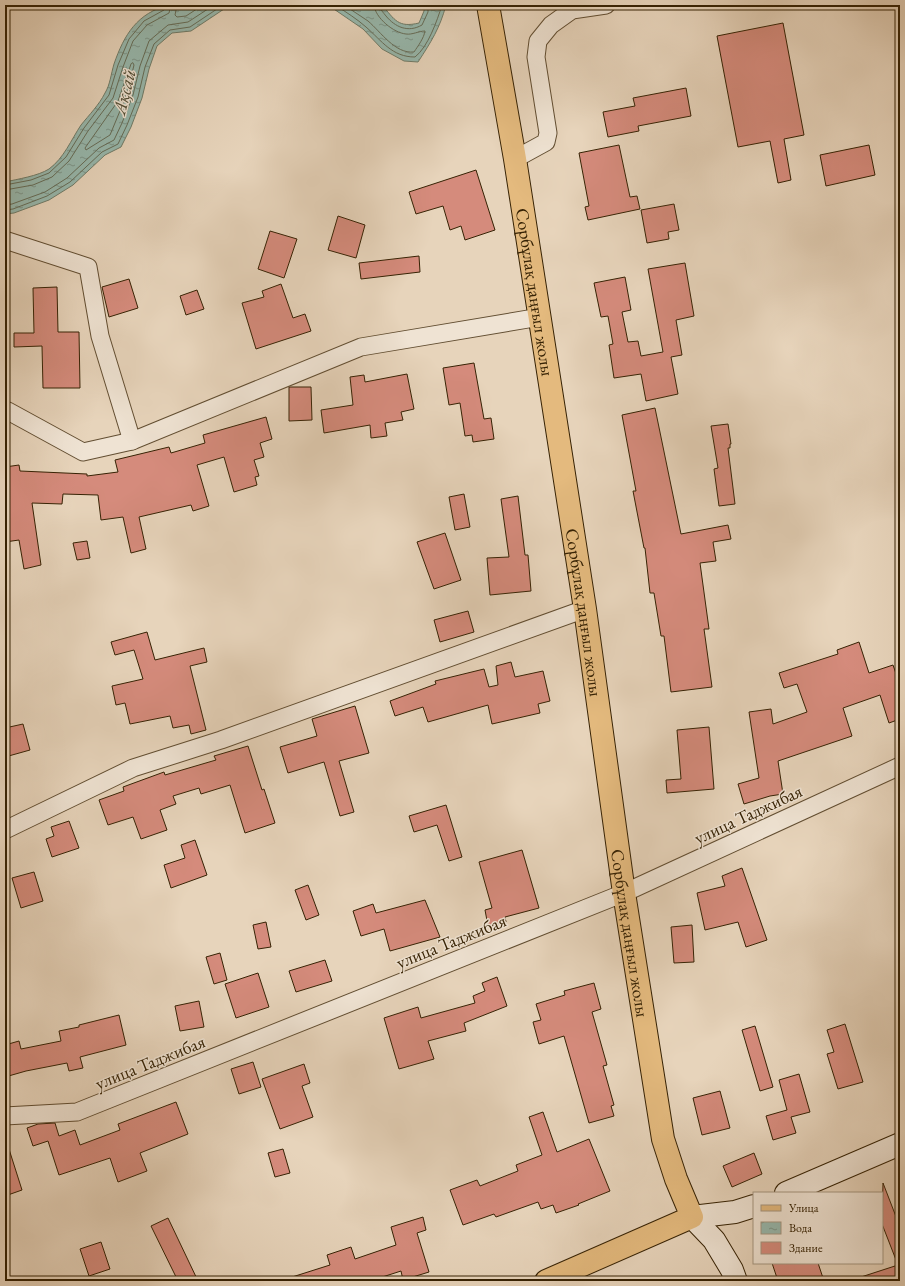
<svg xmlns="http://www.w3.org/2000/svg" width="905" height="1286" viewBox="0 0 905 1286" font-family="'EB Garamond',serif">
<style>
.water{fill:url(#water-ripples);stroke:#707c69}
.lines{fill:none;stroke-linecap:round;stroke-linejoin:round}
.shore{stroke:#666d58;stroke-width:1}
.building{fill:#d58b7c;stroke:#362204}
.street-casing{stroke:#624e32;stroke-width:19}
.secondary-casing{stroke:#362204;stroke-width:24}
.primary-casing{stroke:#362204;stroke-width:24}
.street{stroke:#efe3d3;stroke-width:17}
.secondary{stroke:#efe3d3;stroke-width:22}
.primary{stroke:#e4ba7e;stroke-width:22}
.labels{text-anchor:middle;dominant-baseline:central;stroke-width:3;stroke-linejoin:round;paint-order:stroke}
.street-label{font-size:18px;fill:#362204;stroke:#efe3d3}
.water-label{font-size:19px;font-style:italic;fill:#534f37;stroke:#efe3d3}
</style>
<defs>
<pattern id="water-ripples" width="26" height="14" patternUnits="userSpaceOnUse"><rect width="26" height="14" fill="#97b8ad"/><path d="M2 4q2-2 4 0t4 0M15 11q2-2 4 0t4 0" fill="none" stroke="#7c958b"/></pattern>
</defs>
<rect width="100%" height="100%" fill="#e7d4bb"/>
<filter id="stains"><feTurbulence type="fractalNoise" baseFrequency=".005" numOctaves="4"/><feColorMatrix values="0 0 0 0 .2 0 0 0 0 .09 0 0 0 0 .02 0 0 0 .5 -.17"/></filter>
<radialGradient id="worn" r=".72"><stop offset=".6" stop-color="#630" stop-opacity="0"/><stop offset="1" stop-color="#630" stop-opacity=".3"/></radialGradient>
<g class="water">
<path d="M169,5H230L191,31L172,33L157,46L149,69L142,98L131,127L121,147L105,155L73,185L49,200L14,213L5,214V182C18,179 38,176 49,169C64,158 71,140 81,125C89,115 99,105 105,93C110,85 111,74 114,64C124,35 137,13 169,5Z"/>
<path d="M328,5H382C395,20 398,28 419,23L424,11V5H446C440,28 431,42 418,62L404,61L382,49L363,29Z"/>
</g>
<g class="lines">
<g class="shore">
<polyline points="177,5 175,15 177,17 186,16 203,5"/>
<path d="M335,5C346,12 357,19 366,27C382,41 392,57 415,57C428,47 437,21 442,5"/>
<path d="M344,5C352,10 360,16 368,21C381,32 395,54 414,52C418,46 424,38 425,31C419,31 412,35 406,34C394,33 375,18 374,5"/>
<path d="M379,5C380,10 383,12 386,16C395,27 408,33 422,25L428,12V5"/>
<polygon points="133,63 134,65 127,94 110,135 86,150 85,148 118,101 131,64"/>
<polyline points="5,185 31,180 49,173 66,157 84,128 109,95 118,65 129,39 144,21 164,10 166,5"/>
<polyline points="5,190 33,185 52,177 69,161 88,131 113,98 123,67 133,41 147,25 169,13 171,5"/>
<polyline points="5,205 12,204 45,192 67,178 99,148 114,140 122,123 133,95 140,66 149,41 168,25 188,22 214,5"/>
<polyline points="5,210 13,209 47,196 70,182 102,152 118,144 127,125 138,97 145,67 154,44 170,30 190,27 223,5"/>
</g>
</g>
<g class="building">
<polygon points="783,23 804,135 784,139 791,180 778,183 770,141 738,147 717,36"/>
<polygon points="686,88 691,116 638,126 639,131 608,137 603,112 635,106 633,98"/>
<polygon points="619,145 630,197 637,196 640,209 588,220 585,207 589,206 579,153"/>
<polygon points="869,145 875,175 826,186 820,155"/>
<polygon points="476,170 495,230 465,240 461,226 450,230 443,206 416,214 409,192"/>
<polygon points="674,204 679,230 668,232 669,239 647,243 641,210"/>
<polygon points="338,216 365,225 356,258 328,250"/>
<polygon points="270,231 297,239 284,278 258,269"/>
<polygon points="419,256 420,272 361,279 359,263"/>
<polygon points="685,263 694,316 676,320 682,355 671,357 678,394 646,401 641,374 614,378 609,345 613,344 608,316 601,317 594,283 625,277 631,310 622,312 628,342 638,341 641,356 663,352 648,269"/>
<polygon points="129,279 138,308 109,317 102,287"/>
<polygon points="281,284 293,318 305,314 311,331 256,349 242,303 264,297 262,291"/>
<polygon points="57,287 58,332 79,332 80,388 43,388 42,346 14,347 14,333 34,333 33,288"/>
<polygon points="197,290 204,309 186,315 180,296"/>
<polygon points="474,363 484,419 491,418 494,439 473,442 472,435 465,436 460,403 449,405 443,368"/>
<polygon points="407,374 414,409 401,412 403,420 385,423 387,436 371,438 370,425 324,433 321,410 353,405 350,377 364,375 365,382"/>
<polygon points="289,387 311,387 312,420 289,421"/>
<polygon points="655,408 681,534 728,525 731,539 713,542 716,561 700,563 709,629 704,629 712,687 671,692 664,636 661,636 654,593 650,593 645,548 644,548 633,491 636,491 622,415"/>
<polygon points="266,417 272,439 260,443 264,457 254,460 259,476 255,477 257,485 234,492 224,457 197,465 209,506 193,511 191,505 139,517 146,549 131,553 123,517 101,520 98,495 63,494 62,504 32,503 41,565 24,569 19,540 5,542 5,467 19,465 20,471 87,474 87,476 118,472 115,460 169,447 171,453 205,443 203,435"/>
<polygon points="728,424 731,444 730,444 730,448 728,448 735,504 719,506 714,469 718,468 711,426"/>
<polygon points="464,494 470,527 455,530 449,497"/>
<polygon points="518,496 525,555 528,555 531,591 490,595 487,558 509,557 501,499"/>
<polygon points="445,533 461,580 434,589 417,542"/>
<polygon points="87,541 90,558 77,560 73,543"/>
<polygon points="468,611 474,632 440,642 434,620"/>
<polygon points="147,632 155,660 204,648 207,662 190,666 206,730 191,734 189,725 173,728 170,716 130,724 125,703 116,705 112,686 143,679 134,650 115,655 111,642"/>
<polygon points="859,642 869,673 893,665 900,685 900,719 889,723 880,695 843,708 852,736 778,761 783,794 770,796 744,804 738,784 759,778 749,712 771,709 773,724 807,712 797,684 784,688 779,673 838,654 837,650"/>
<polygon points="511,662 515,677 543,671 550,701 538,704 540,713 492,724 488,705 428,722 423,707 395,716 390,701 436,684 435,681 484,669 489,687 498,685 496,666"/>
<polygon points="355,706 369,753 339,761 354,812 340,816 324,762 288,773 280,747 317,736 312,719"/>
<polygon points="23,724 30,750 5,757 5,728"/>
<polygon points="709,727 714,789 667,793 666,780 681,779 677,730"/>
<polygon points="248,746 262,790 264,789 275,823 245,833 230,785 201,794 199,788 173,796 176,804 160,810 167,830 141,839 133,817 108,825 99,800 124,791 123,787 164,772 165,775 216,760 214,756"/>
<polygon points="446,805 462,857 449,861 437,825 414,832 409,816"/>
<polygon points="69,821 79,848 52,857 46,839 54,836 51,827"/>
<polygon points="195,840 207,875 171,888 164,865 185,858 181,845"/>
<polygon points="522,850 539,908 505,917 506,922 488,926 485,910 492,908 479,862"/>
<polygon points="742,868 767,940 746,947 738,922 705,930 697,893 725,886 722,876"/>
<polygon points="34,872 43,901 21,908 12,878"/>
<polygon points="308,885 319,915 306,920 295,890"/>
<polygon points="425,900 440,937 390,951 384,929 361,936 353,911 373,904 376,913"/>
<polygon points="266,922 271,947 258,949 253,925"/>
<polygon points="692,925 694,962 674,963 671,927"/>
<polygon points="220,953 227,980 214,984 206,957"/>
<polygon points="325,960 332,981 296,992 289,971"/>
<polygon points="258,973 269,1007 236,1018 225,984"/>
<polygon points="497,977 507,1006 464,1023 466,1031 428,1041 434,1059 399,1069 384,1018 418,1007 421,1018 475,1003 473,996 485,991 482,983"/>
<polygon points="594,983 601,1009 592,1012 607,1065 603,1066 614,1105 611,1106 614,1116 589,1123 564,1036 539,1044 533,1022 541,1020 536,1004 565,995 564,991"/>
<polygon points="199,1001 204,1027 180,1031 175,1006"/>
<polygon points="119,1015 126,1045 80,1057 83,1068 69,1071 67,1063 26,1071 5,1077 5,1045 19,1041 21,1049 61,1041 59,1031 79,1027 79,1025"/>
<polygon points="845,1024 863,1082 838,1089 827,1054 834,1052 827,1030"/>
<polygon points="755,1026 773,1087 760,1091 742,1030"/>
<polygon points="253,1062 261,1087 239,1094 231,1069"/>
<polygon points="304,1064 310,1083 302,1086 313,1117 280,1129 262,1079"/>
<polygon points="799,1074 810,1112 791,1117 796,1133 773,1140 766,1116 787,1110 779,1080"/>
<polygon points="720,1091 730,1128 702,1135 693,1098"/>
<polygon points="176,1102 188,1134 140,1153 147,1171 118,1182 110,1158 59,1175 48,1141 33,1146 27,1128 38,1124 55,1123 59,1136 75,1130 80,1145 120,1130 118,1124"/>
<polygon points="543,1112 557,1152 589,1139 610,1191 578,1204 579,1205 556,1213 553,1205 541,1209 538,1202 496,1217 494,1214 463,1225 450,1190 477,1180 480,1186 518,1171 516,1165 542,1155 529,1117"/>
<polygon points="5,1146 8,1146 22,1190 5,1196"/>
<polygon points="283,1149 290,1173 275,1177 268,1153"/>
<polygon points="754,1153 762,1174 732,1187 723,1166"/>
<polygon points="883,1183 900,1227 900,1281 859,1281 858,1278 898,1265 882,1224"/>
<polygon points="423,1217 426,1230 417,1233 429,1272 403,1280 401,1271 370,1281 289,1281 289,1278 330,1265 327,1255 351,1247 355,1259 396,1245 391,1227"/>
<polygon points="168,1218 198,1281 178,1281 151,1226"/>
<polygon points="101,1242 110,1269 89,1276 80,1249"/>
<polygon points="772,1263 818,1263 824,1281 778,1281"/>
</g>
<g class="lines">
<g class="street-casing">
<g id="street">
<polyline points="515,159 546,142 548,133 536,57 538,41 551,25 572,10 606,5"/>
<polyline points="5,240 88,267 100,336 132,441"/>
<polyline points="5,412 8,411 83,452 132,441 361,347 540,317"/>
<polyline points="5,830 133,768 221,740 585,609"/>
<polyline points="5,1116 77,1112 624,893 900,766"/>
</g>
</g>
<g class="secondary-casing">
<g id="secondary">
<polyline points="786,1193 900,1144"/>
<polyline points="692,1217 714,1240 732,1270 736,1281"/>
<polyline points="692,1217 735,1212 754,1206"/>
</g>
</g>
<g class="primary-casing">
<g id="primary">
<path id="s1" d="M488,5L515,159L585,609L624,893L663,1139L676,1179L692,1217L546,1281"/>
</g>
</g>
<use href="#street" class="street"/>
<use href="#secondary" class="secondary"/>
<use href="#primary" class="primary"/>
</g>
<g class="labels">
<g class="street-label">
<text stroke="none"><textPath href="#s1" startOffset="291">Сорбұлақ даңғыл жолы</textPath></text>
<text stroke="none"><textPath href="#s1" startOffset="615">Сорбұлақ даңғыл жолы</textPath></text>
<text transform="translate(748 814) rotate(-25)">улица Таджибая</text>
<text stroke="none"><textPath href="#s1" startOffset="939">Сорбұлақ даңғыл жолы</textPath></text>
<text transform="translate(451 941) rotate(-22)">улица Таджибая</text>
<text transform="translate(150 1062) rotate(-22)">улица Таджибая</text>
</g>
<g class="water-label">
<text transform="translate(124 92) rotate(-76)">Ақсай</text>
</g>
</g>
<rect width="905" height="1286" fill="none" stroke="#e7d4bb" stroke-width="20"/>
<rect x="6" y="6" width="893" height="1274" fill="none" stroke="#362204" stroke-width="2"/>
<rect x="10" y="10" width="885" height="1266" fill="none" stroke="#362204"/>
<rect x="753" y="1192" width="130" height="72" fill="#efe3d3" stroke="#a59680"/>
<rect x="761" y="1205" width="20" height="6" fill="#e4ba7e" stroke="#a59680"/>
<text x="789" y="1212" font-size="12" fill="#362204">Улица</text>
<rect x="761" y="1222" width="20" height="12" fill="url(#water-ripples)" stroke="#a59680"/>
<text x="789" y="1232" font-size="12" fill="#362204">Вода</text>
<rect x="761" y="1242" width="20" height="12" fill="#d58b7c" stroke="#a59680"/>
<text x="789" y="1252" font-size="12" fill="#362204">Здание</text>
<rect width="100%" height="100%" filter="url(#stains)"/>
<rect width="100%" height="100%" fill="url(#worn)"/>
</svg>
